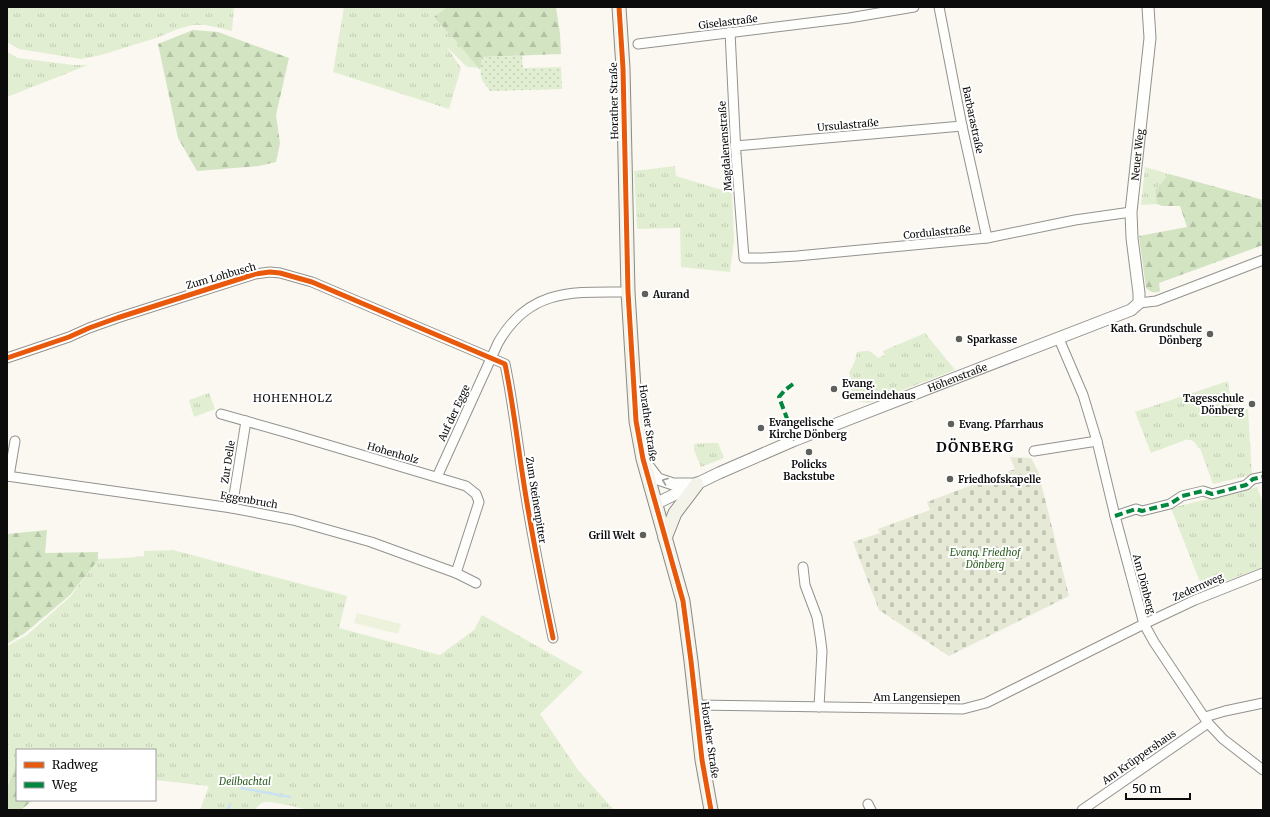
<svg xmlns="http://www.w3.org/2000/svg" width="1270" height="817" viewBox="0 0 1270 817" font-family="Merriweather,serif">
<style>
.grass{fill:url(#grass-tufts)}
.forest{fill:url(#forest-firs)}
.cemetery{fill:url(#cemetery-stones)}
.garden{fill:url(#garden-dots)}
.pitch{fill:#ecf2dc}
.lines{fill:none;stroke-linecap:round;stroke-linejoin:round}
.stream{stroke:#cae2f1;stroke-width:2.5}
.minor-casing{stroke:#93928f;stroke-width:11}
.tertiary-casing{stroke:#93928f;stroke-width:13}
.secondary-casing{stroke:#8a8986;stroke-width:15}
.minor{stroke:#fefefd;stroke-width:9}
.tertiary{stroke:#fefefd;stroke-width:11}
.secondary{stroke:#f3f3e9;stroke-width:13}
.quiet{stroke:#00873e;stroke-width:4;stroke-dasharray:8 4;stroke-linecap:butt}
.cycleway-casing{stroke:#fff;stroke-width:8}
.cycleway{stroke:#e8590c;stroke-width:5}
.oneway{stroke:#9d9d9d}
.poi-dot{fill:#5f5f5c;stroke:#fff;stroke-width:1.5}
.labels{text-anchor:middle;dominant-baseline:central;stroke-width:4;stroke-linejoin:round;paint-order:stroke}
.street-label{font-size:10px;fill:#0c0c0c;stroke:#fff}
.poi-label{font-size:10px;font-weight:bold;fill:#0c0c0c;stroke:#fff;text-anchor:start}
.park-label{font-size:10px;font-style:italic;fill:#2c5e22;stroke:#fff}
.neighbourhood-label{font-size:11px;letter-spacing:1px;fill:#0c0c0c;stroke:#fff}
.district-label{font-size:14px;font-weight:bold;letter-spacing:1px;fill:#0c0c0c;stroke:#fff}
</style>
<defs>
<pattern id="grass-tufts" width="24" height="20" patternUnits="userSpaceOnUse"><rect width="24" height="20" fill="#e2eed2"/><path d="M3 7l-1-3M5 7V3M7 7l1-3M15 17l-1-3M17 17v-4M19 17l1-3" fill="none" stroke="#c1cbb3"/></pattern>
<pattern id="forest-firs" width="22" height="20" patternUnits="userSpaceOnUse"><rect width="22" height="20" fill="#d2e4c1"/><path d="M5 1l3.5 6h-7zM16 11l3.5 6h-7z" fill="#b3c2a5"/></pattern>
<pattern id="cemetery-stones" width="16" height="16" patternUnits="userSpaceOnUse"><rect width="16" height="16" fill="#e5e9d6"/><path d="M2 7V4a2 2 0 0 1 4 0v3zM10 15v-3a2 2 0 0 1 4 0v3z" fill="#c3c7b6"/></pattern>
<pattern id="garden-dots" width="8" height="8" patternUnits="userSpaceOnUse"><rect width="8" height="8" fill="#e2eed2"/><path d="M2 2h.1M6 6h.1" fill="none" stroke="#c1cbb3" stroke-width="1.8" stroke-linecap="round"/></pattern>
</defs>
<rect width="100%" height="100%" fill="#faf8f1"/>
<g class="grass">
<polygon points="7,7 234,7 232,31 206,25 193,25 178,29 156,38 101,55 81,59 19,49 7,42"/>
<polygon points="344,7 455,7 484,54 482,68 467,67 447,47 461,68 449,109 333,72"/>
<polygon points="7,52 18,58 73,65 88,65 7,97"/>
<polygon points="675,166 676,176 732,193 734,241 730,272 681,267 680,228 637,229 634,171"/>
<polygon points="1145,167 1169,174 1155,190 1157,204 1141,205"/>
<path d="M925,333L955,370L869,403L856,401L848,382L852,381L849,373L855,361L857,352C869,350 870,350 878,358L885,355L883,351Z"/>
<path d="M1228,381L1232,410L1248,409L1252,475L1213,484L1200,448H1198C1195,442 1193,439 1185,440L1151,453L1135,412Z"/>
<polygon points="209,393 215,409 194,417 189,400"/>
<polygon points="708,443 718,443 724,458 701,467 694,450 694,444"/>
<polygon points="1257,487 1263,503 1263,567 1203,590 1171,508"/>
<path d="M173,550L347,596L339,628L440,655L474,630L482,615L583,672L540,714L578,770L614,810H310C300,808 273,801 265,802C260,803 258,806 255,810H200L209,786L155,780V750H17V762L8,786L7,806V646L27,635L71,596L98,559C114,558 129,558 144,556V551Z"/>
</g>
<g class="forest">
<polygon points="448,7 556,7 560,34 561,54 482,57 482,64 480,70 458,43 434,17"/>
<polygon points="193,30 218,32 289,58 276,115 280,143 276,162 259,166 197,171 178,138 158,44"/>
<path d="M1169,174L1263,200V245L1159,283L1160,291C1154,294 1151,292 1146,288L1139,236L1187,227L1180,206H1162L1157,204L1155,190Z"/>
<polygon points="47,530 45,553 98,552 98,560 70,595 25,633 7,644 7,534"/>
<polygon points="17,762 17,800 33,800 21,810 7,810 8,786"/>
</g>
<polygon class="cemetery" points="1010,457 1031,458 1038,471 1069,596 949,656 879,610 853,542 880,533 878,529 930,510 927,502 1015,469"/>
<path class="garden" d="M522,56L523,68L561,67L562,89L490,91C488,87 484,84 482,80C479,73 482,65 481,57Z"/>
<polygon class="pitch" points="357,613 401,624 398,634 354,623"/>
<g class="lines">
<g class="stream">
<polyline points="241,788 290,797"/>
<polyline points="228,810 230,804"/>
</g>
<g class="minor-casing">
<g id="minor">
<polyline points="939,7 962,126 987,238"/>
<polyline points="730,32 736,154 744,258 764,258 797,256 987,238 1075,220 1131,212"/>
<polyline points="638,44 849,18 914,7"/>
<polyline points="735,146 962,126"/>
<polyline points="1139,303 1156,301 1263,260"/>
<polyline points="1059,339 1083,395 1097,441 1115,516 1144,624 1154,642 1208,723 1223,739 1263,770"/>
<path d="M7,358L69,337L89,328L117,318L255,274L270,272L280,273L312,282L505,364C513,402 517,440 523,478C531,532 542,585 553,638"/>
<polyline points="221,414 288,433 466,486 476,494 479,502 456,573"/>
<polyline points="1034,451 1097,441"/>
<polyline points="7,476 232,508 293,520 371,542 456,573 476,583"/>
<polyline points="9,476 15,441"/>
<path d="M437,477L498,343C529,288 573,292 628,292"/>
<polyline points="232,508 246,421"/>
<polyline points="1115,516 1136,509 1142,511 1170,504 1182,496 1203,491 1212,494 1246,485 1253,479 1263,477"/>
<polyline points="803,567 805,585 817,617 820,635 822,651 819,707"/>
<polyline points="696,705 963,709 986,703 1144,624 1195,600 1263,573"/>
<polyline points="1205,717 1225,711 1263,703"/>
<polyline points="868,804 871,810"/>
<polyline points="1082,810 1208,723"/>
</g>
</g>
<g class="tertiary-casing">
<g id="tertiary">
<polyline points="645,462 658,479 673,484 692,484"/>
<path id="s1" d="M655,504L719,473L795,440L1131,310L1139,303V293L1132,238L1131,212L1150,38L1148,7"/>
</g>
</g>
<g class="secondary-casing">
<g id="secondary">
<polyline points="619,7 623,68 628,292 636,421 643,459 683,601 691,661 702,760 711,810"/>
<polyline points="665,538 675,513 697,484"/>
</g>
</g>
<use href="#minor" class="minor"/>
<use href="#tertiary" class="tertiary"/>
<use href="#secondary" class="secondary"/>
<g class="quiet">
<polyline points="793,384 785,390 779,397 795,440"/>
<polyline points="1115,516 1136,509 1142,511 1170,504 1182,496 1203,491 1212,494 1246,485 1253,479 1263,477"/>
</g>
<g class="cycleway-casing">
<g id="cycleway">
<polyline points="619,7 623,68 628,292 636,421 643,459 683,601 691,661 702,760 711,810"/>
<path d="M7,358L69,337L89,328L117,318L255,274L270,272L280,273L312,282L505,364C513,402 517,440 523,478C531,532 542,585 553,638"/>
</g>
</g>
<use href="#cycleway" class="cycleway"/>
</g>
<defs><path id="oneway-chevron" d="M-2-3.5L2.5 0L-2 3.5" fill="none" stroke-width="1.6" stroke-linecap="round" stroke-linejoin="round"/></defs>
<use class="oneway" href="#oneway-chevron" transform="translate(665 481) rotate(-159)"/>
<g class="poi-dot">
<circle cx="645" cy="294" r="4"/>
<circle cx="1210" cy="334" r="4"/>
<circle cx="959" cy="339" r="4"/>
<circle cx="834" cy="389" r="4"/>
<circle cx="1252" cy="404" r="4"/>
<circle cx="951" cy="424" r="4"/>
<circle cx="761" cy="428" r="4"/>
<circle cx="809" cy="452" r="4"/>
<circle cx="950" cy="479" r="4"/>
<circle cx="643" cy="535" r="4"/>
</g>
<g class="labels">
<g class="street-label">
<text transform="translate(728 22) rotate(-7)">Giselastraße</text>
<text transform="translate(614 101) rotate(-91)">Horather Straße</text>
<text transform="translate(973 120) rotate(78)">Barbarastraße</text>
<text transform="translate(848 125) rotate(-5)">Ursulastraße</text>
<text transform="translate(725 146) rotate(-94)">Magdalenenstraße</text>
<text stroke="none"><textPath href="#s1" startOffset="674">Neuer Weg</textPath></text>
<text transform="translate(937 232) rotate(-6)">Cordulastraße</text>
<text transform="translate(221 276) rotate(-16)">Zum Lohbusch</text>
<text stroke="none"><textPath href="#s1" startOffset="328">Höhenstraße</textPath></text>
<text transform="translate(454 413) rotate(-65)">Auf der Egge</text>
<text transform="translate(648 423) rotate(82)">Horather Straße</text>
<text transform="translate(393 453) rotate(16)">Hohenholz</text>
<text transform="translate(228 462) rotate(-81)">Zur Delle</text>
<text transform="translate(249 500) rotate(10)">Eggenbruch</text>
<text transform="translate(536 500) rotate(81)">Zum Steinenpitter</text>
<text transform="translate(1144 584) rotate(75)">Am Dönberg</text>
<text transform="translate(1198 587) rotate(-24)">Zedernweg</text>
<text x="917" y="697">Am Langensiepen</text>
<text transform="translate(710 740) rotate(82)">Horather Straße</text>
<text transform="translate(1139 757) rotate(-35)">Am Krüppershaus</text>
</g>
<g class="poi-label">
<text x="653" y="294">Aurand</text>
<text x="1202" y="328" text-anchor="end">Kath. Grundschule<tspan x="1202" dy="12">Dönberg</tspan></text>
<text x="967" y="339">Sparkasse</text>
<text x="842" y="383">Evang.<tspan x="842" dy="12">Gemeindehaus</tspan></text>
<text x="1244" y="398" text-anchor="end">Tagesschule<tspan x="1244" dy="12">Dönberg</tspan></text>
<text x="769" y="422">Evangelische<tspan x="769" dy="12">Kirche Dönberg</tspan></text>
<text x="959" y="424">Evang. Pfarrhaus</text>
<text x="809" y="464" text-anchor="middle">Policks<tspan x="809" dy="12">Backstube</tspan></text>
<text x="958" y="479">Friedhofskapelle</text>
<text x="635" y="535" text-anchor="end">Grill Welt</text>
</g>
<g class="park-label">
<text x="985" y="552">Evang. Friedhof<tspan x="985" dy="12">Dönberg</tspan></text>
<text x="245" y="781">Deilbachtal</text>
</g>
<g class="neighbourhood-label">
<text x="293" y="398">HOHENHOLZ</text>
</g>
<g class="district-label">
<text x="975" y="447">DÖNBERG</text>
</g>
</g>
<rect width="1270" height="817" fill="none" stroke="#0c0c0c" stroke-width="16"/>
<rect x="16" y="749" width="140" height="52" fill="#ffffff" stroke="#9e9e9e"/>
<rect x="24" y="762" width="20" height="6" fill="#e8590c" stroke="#9e9e9e"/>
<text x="52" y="769" font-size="12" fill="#0c0c0c">Radweg</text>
<rect x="24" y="782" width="20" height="6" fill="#00873e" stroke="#9e9e9e"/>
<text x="52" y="789" font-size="12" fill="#0c0c0c">Weg</text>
<path d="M1126 793v6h64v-6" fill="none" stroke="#0c0c0c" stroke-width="2"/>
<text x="1132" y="793" font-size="12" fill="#0c0c0c" stroke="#ffffff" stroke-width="3" paint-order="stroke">50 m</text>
</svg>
